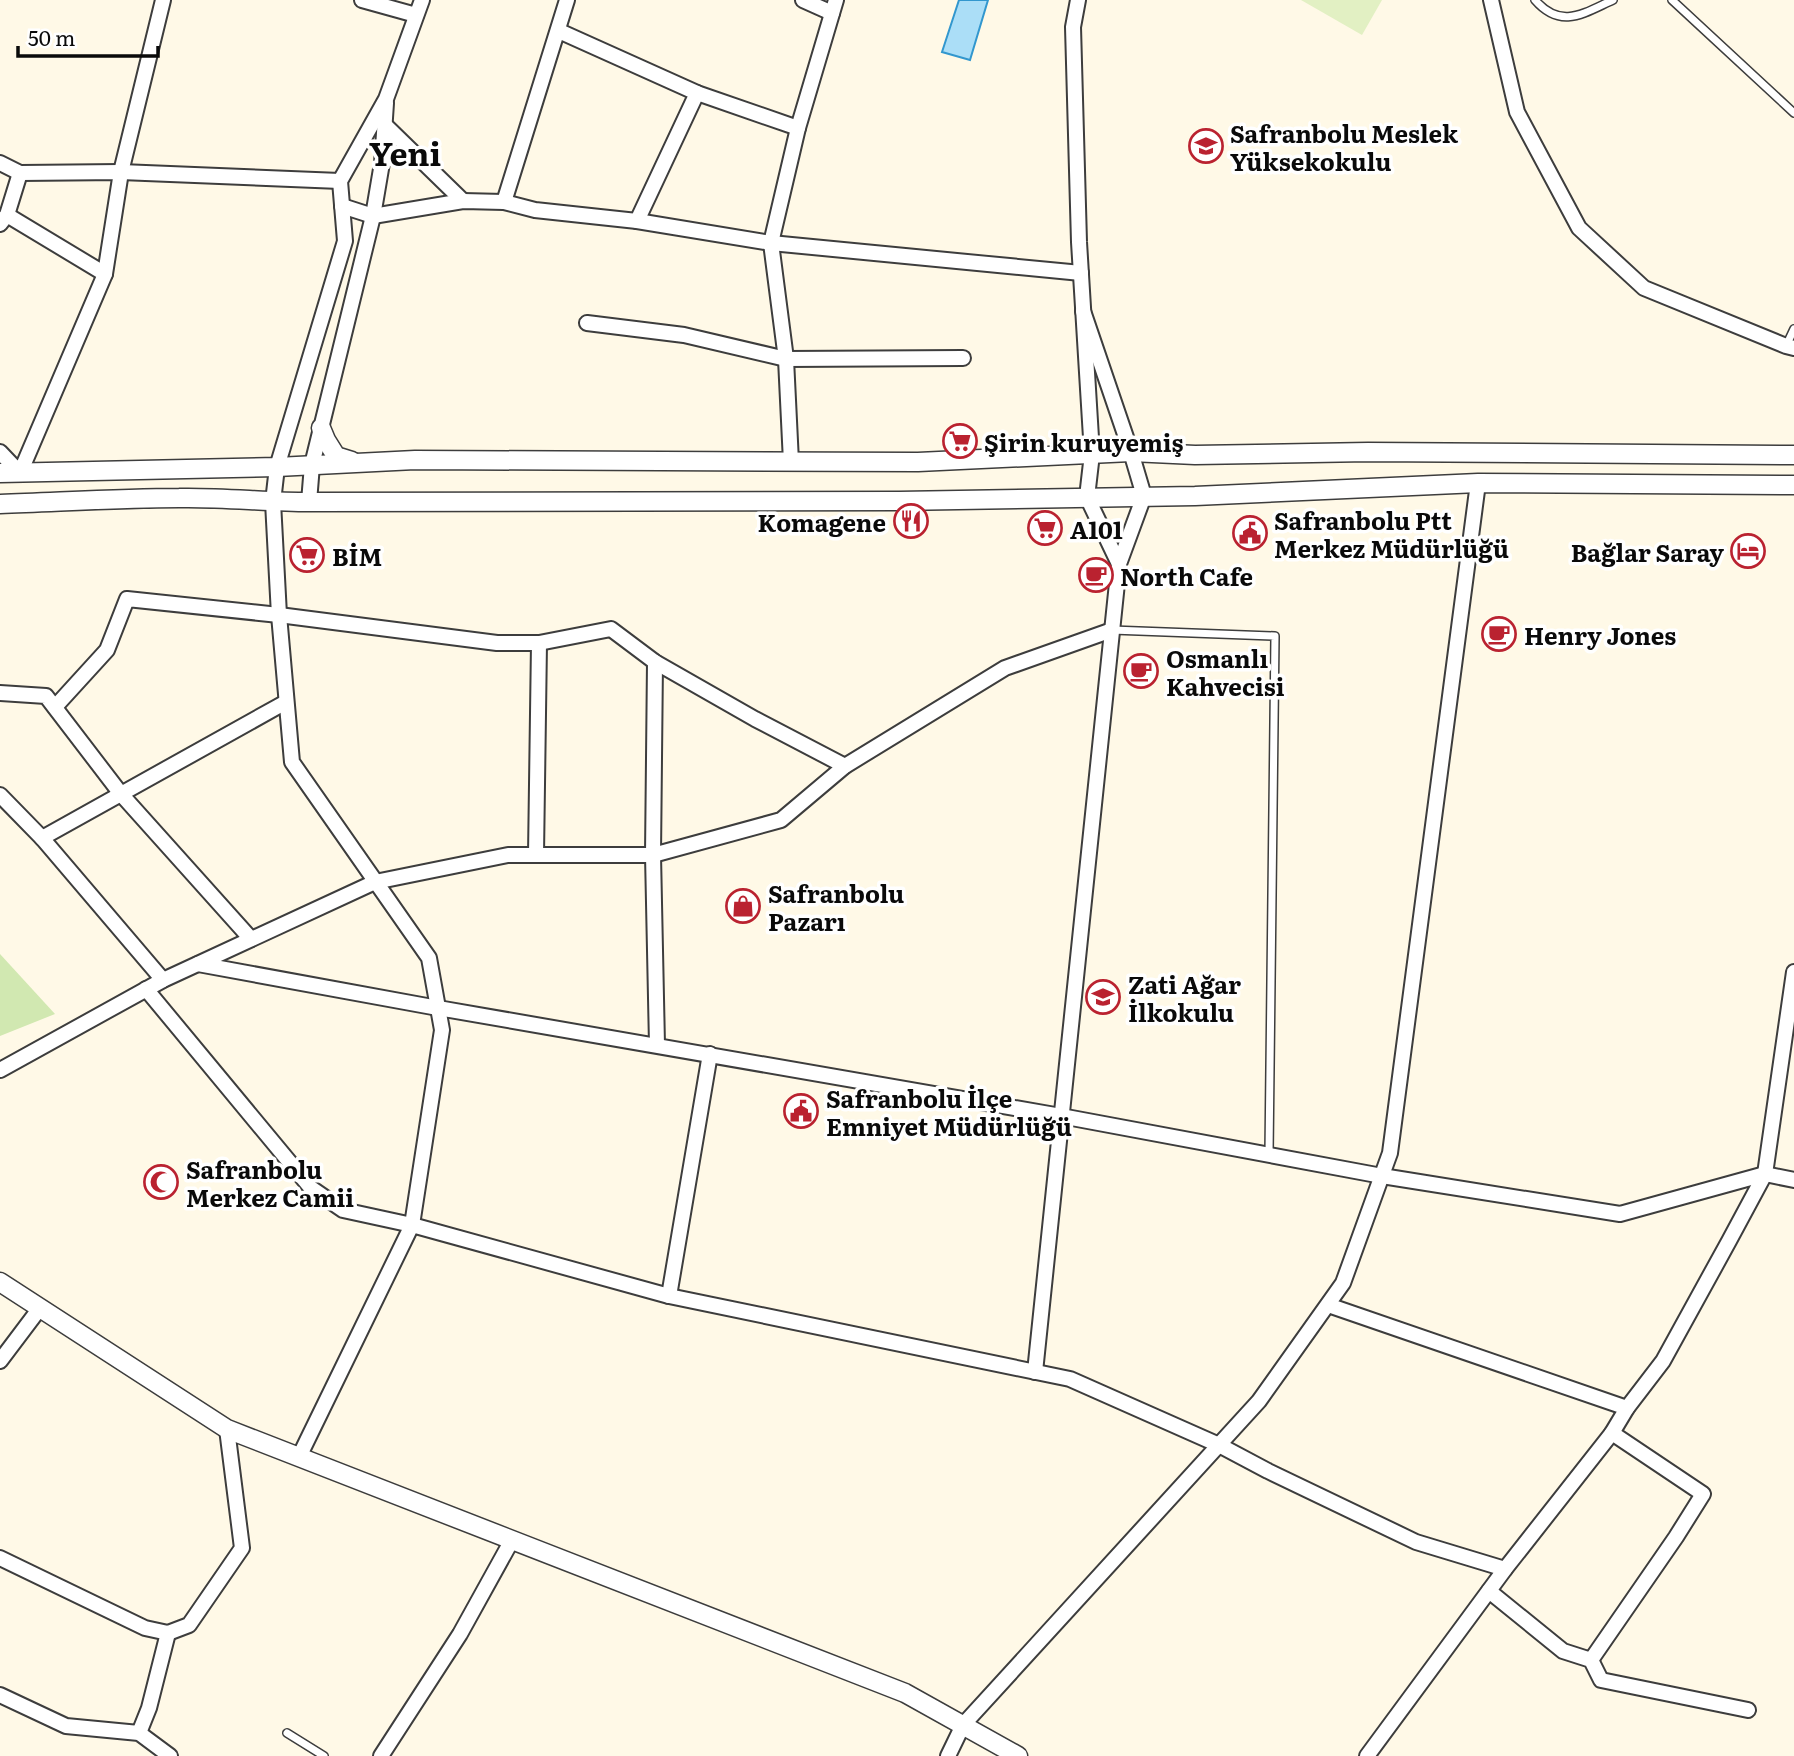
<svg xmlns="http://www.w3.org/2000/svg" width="1794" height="1756" viewBox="0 0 1794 1756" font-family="Literata,serif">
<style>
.green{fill:#d1e8b1}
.pitch{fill:#e2f0c3}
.water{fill:#abdef7;stroke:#3297ce;stroke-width:2}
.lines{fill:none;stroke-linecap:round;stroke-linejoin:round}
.service-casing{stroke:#3d3d3d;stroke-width:10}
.minor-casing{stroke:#3d3d3d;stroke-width:18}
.tertiary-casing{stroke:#3d3d3d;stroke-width:21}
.service{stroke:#fff;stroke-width:7}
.minor{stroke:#fff;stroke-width:14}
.tertiary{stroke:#fff;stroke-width:18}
.labels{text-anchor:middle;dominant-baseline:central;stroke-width:7;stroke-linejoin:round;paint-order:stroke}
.poi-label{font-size:24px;font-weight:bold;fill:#0a0a0a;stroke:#fff;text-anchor:start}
.district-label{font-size:32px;font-weight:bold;fill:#0a0a0a;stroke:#fff}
</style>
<rect width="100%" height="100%" fill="#fff9e7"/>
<polygon class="green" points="0,954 55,1014 0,1036"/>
<polygon class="pitch" points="1301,0 1382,0 1362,35"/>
<polygon class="water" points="959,0 988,0 970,60 942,52"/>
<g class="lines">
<g class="service-casing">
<g id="service">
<path d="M1535,0C1561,30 1584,13 1613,0"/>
<polyline points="1672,0 1794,113"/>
<polyline points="1786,346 1794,329"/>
<polyline points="1112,630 1275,636 1269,1154"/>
<polyline points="287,1733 324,1756"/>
</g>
</g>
<g class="minor-casing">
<g id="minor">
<polyline points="362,0 416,15"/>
<polyline points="803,0 832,13"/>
<polyline points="1078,0 1073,27 1079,242 1092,454 1087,497 1119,564"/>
<polyline points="1491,0 1517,112 1579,228 1644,288 1786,346 1794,348"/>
<polyline points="559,31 697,93 637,221"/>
<polyline points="697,93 798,128"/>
<polyline points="385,125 463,201"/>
<polyline points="0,163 20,173 121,172 340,181"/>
<polyline points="504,202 567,0"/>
<polyline points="342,206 373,216 463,201 504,202 535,210 637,221 771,243 1081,273"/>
<polyline points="7,215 105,274"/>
<polyline points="0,224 7,215 20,173"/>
<polyline points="587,323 684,335 786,359 963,358"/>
<polyline points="0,452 20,473 105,274 121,172 163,0"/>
<polyline points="791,462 786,359 771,243 798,128 836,0"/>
<polyline points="309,502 312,465 373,216 382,163 386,103"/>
<polyline points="655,662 653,855 657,1045"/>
<polyline points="0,693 46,696 121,794 251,939"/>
<polyline points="55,707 107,650 127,599 279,615 497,643 539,643 611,629 655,662 755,719 845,766"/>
<polyline points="0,795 42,838 163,980"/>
<polyline points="42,838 286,702"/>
<polyline points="536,855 539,643"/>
<polyline points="198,964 438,1008 1061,1116 1382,1176 1620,1214 1765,1174 1794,1180"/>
<polyline points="146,989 311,1188 343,1210 412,1225 669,1296 1070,1379 1219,1445 1268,1471 1416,1542 1505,1569"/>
<polyline points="0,1070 163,980 375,882 508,855 653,855 781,820 845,766 1005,668 1112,630"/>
<polyline points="669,1296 710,1054"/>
<polyline points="1328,1305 1627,1408"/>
<polyline points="0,1361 40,1308"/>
<polyline points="1035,1372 1119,564 1144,496 1131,452 1083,311"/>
<polyline points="299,1457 412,1225 442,1030 429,958 292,762 279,615 273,502 277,467 345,241 340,181 386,99 422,0"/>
<polyline points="0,1558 145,1628 168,1633 189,1625 242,1548 227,1429"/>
<polyline points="1489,1591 1563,1651 1591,1660 1601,1680 1748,1710"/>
<polyline points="1591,1660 1676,1537 1703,1494 1612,1433"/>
<polyline points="0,1695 66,1726 139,1733 170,1756"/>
<polyline points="139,1733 149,1708 168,1633"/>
<polyline points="381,1756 460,1634 512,1540"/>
<polyline points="948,1756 963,1725 1259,1401 1343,1283 1390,1153 1478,483"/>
<polyline points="1367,1756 1505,1569 1612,1433 1627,1408 1663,1361 1729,1241 1765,1174 1794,972"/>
</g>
</g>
<g class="tertiary-casing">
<g id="tertiary">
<polyline points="321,428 326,440 336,456 352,461"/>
<polyline points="0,473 277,467 415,460 918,462 1131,452 1195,455 1368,452 1794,455"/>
<path d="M0,504C60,502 119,498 179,498C222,497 265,502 309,502L899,501L1195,496L1478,483L1794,485"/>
<polyline points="0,1282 227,1429 905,1693 1018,1756"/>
</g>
</g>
<use href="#service" class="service"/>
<use href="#minor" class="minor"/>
<use href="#tertiary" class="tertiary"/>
</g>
<defs>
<g id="university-ring" transform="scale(1.75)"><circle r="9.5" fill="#fff" stroke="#ba2230" stroke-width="1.5"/><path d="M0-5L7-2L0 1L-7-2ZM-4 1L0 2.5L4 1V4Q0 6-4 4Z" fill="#ba2230"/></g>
<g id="supermarket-ring" transform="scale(1.75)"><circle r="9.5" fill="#fff" stroke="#ba2230" stroke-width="1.5"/><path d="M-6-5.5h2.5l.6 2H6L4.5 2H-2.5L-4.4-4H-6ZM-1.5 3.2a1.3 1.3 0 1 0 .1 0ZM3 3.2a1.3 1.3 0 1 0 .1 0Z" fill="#ba2230"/></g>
<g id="restaurant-ring" transform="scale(1.75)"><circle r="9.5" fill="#fff" stroke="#ba2230" stroke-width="1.5"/><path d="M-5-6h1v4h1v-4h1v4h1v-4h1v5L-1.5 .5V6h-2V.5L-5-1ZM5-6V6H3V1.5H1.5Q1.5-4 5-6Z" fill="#ba2230"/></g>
<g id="civic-ring" transform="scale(1.75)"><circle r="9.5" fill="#fff" stroke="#ba2230" stroke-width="1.5"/><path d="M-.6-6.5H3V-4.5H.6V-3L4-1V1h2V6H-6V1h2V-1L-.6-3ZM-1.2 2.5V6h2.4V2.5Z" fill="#ba2230"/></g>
<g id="hotel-ring" transform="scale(1.75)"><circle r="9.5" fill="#fff" stroke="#ba2230" stroke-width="1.5"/><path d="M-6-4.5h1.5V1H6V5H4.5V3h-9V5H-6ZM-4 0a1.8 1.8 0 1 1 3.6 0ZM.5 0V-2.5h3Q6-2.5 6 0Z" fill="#ba2230"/></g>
<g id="cafe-ring" transform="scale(1.75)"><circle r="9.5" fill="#fff" stroke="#ba2230" stroke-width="1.5"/><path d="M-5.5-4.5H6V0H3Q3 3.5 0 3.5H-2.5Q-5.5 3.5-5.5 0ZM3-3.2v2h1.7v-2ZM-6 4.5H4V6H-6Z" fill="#ba2230"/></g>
<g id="shop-ring" transform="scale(1.75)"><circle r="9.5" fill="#fff" stroke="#ba2230" stroke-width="1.5"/><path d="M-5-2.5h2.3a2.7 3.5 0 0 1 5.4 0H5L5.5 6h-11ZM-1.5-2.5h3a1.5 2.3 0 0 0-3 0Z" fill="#ba2230"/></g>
<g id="school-ring" transform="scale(1.75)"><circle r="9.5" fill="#fff" stroke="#ba2230" stroke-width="1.5"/><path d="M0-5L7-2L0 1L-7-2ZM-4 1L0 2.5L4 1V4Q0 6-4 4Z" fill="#ba2230"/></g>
<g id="mosque-ring" transform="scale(1.75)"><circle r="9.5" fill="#fff" stroke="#ba2230" stroke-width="1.5"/><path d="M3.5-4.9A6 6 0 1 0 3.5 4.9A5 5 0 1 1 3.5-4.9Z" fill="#ba2230"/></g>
</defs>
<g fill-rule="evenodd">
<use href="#university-ring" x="1206" y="146"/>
<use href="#supermarket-ring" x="960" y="441"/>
<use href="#restaurant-ring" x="911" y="521"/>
<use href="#supermarket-ring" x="1045" y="528"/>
<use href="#civic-ring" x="1250" y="533"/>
<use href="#hotel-ring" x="1748" y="551"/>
<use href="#supermarket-ring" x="307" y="555"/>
<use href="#cafe-ring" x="1096" y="575"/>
<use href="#cafe-ring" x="1499" y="634"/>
<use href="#cafe-ring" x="1141" y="671"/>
<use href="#shop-ring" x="743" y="906"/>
<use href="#school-ring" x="1103" y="997"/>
<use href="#civic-ring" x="801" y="1111"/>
<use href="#mosque-ring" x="161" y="1182"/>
</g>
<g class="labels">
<g class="poi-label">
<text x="1230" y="132">Safranbolu Meslek<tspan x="1230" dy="28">Yüksekokulu</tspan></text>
<text x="984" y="441">Şirin kuruyemiş</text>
<text x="1274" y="519">Safranbolu Ptt<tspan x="1274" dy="28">Merkez Müdürlüğü</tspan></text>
<text x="886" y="521" text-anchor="end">Komagene</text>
<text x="1070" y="528">A101</text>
<text x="1724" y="551" text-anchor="end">Bağlar Saray</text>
<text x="332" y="555">BİM</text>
<text x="1120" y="575">North Cafe</text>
<text x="1524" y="634">Henry Jones</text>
<text x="1166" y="657">Osmanlı<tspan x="1166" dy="28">Kahvecisi</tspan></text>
<text x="768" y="892">Safranbolu<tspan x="768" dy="28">Pazarı</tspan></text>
<text x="1128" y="983">Zati Ağar<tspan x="1128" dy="28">İlkokulu</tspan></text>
<text x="826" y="1097">Safranbolu İlçe<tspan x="826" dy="28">Emniyet Müdürlüğü</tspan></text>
<text x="186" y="1168">Safranbolu<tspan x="186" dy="28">Merkez Camii</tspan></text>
</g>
<g class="district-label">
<text x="405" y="152">Yeni</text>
</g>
</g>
<path d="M18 46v10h140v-10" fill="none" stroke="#0a0a0a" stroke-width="3.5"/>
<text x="28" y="46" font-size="21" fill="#0a0a0a" stroke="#ffffff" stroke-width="5" paint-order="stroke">50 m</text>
</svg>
